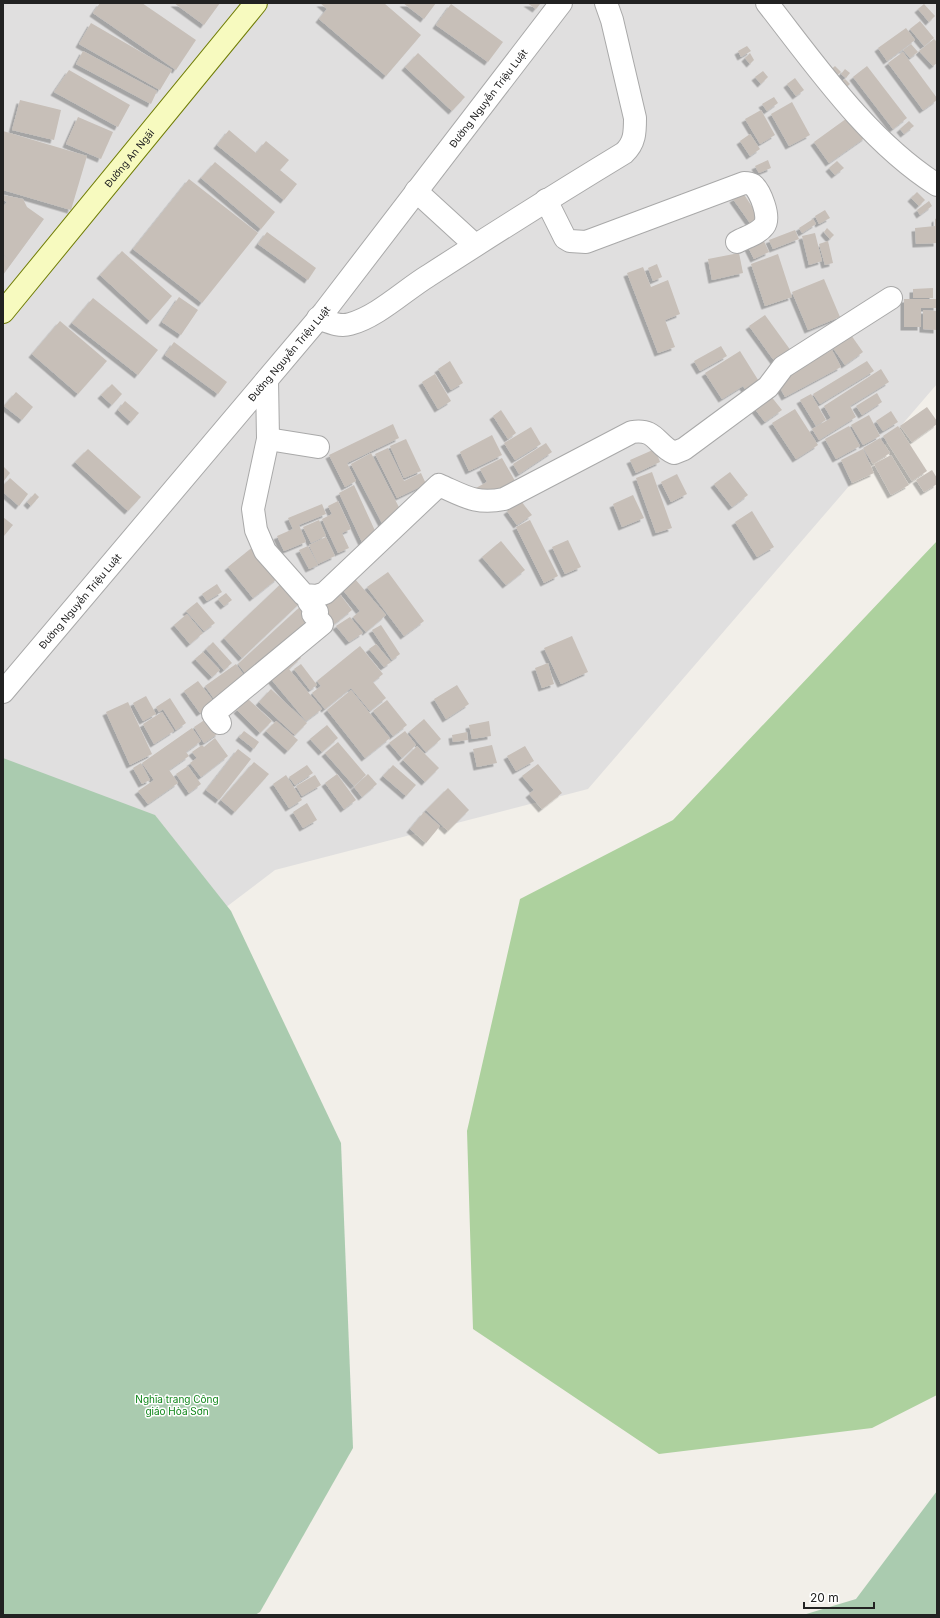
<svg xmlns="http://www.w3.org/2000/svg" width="940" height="1618" viewBox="0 0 940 1618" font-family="Inter,sans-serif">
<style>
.residential{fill:#e0dfdf}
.forest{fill:#add19e}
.cemetery{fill:#aacbaf}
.building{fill:#c7bfb8;filter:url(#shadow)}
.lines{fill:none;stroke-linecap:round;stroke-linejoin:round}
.minor-casing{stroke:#a9a9a9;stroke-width:24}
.secondary-casing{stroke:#707d05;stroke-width:24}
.minor{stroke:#fff;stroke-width:22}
.secondary{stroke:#f7fabf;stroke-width:22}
.labels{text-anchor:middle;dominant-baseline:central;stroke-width:3;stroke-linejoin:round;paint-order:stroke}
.street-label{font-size:10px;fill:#222;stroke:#fff}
.park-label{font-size:10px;fill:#0c8416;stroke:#fff}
</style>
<defs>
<filter id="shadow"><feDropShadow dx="-3.5" dy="3.5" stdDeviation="0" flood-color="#0004"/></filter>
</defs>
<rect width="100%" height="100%" fill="#f2efe9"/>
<polygon class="residential" points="3,3 937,3 937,384 588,789 275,870 3,1076"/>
<polygon class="forest" points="937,541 937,1395 872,1428 659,1454 473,1329 467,1131 520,899 673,820"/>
<g class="cemetery">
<polygon points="3,758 155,815 231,911 341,1143 353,1448 260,1612 255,1615 3,1615"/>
<polygon points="937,1491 937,1615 803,1615 856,1599"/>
</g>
<g class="building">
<polygon points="100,3 142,3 196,40 176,70 93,13"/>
<polygon points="174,3 220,3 204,25"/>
<polygon points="320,3 384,3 421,35 386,76 319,19 327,9"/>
<polygon points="403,3 436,3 424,19"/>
<polygon points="527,3 541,3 536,9"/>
<polygon points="451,4 503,42 488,62 436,25"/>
<polygon points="924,4 935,16 929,22 918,9"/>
<polygon points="920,21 934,38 924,46 910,29"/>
<polygon points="91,23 172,70 160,90 79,44"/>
<polygon points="906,28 915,40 887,61 878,48"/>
<polygon points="934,39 937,42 937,63 933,66 919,51"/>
<polygon points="911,44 918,52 910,58 903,50"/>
<polygon points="747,46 751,51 741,57 738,51"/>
<polygon points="83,51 157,91 151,104 76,64"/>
<polygon points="903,52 937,98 937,100 923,110 888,63"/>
<polygon points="418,53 465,97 452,111 405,67"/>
<polygon points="750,53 754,60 750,64 745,58"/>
<polygon points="835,66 841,72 833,79 827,73"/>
<polygon points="867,66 907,118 893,129 853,77"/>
<polygon points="845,69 850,73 846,78 841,74"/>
<polygon points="69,70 130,105 118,127 54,92"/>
<polygon points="763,71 768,77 761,84 755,77"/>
<polygon points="795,78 804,90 796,96 787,84"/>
<polygon points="845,79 850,84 841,92 836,86"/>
<polygon points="774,97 778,103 767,111 762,104"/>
<polygon points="20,100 61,110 54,140 12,130"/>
<polygon points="792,102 810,135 789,146 771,114"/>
<polygon points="761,110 775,135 760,144 745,119"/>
<polygon points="850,116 866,137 829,163 814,142"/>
<polygon points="78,117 113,132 101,159 66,144"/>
<polygon points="909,121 914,126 904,134 900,129"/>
<polygon points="229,130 256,153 266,141 289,160 280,170 297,184 284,200 217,145"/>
<polygon points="3,131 87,156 71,210 3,190"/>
<polygon points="750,134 760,149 750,156 740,141"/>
<polygon points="768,160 771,168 759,173 755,166"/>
<polygon points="837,161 844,168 835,175 829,168"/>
<polygon points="215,162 275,212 261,229 201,178"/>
<polygon points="189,179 258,233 202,303 133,249"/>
<polygon points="917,192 925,200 919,206 911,198"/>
<polygon points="743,193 759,217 750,223 733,199"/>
<polygon points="3,195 23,199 27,207 44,219 3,275 3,255 11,261 3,254 3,207 7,202 3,200"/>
<polygon points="929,201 932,206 920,215 917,210"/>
<polygon points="825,210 830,218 819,224 815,216"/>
<polygon points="937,218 937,243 916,244 915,228 935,226 935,219"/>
<polygon points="813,219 816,224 802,233 799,228"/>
<polygon points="827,228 834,235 830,239 824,232"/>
<polygon points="795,230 799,239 773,249 769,240"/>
<polygon points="267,232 316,268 308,280 258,244"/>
<polygon points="815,233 822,261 809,265 802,236"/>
<polygon points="762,237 769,252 754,259 747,245"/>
<polygon points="828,241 833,263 825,265 819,244"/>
<polygon points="122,251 172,296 150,321 100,275"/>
<polygon points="739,253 743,273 712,280 708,259"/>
<polygon points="778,254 792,297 765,306 751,264"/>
<polygon points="657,264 662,277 653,281 648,268"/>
<polygon points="643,267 651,287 668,280 680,314 665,320 675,347 658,353 627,273"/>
<polygon points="824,279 840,317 808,330 792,292"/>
<polygon points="933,288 933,298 913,298 913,289"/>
<polygon points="179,297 198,310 181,335 162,322"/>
<polygon points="93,298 158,350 138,375 72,323"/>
<polygon points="904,299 937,299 937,308 921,308 921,327 904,327"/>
<polygon points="923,310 937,311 937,330 923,329"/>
<polygon points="765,315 794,355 778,366 749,326"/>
<polygon points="60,321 107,361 78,394 32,354"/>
<polygon points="851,335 863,352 845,365 833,348"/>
<polygon points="174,342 227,382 218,394 165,355"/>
<polygon points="721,346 727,356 700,371 694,361"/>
<polygon points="832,350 841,367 785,397 776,380"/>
<polygon points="740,351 760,383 747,392 743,386 722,399 705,373"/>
<polygon points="450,361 463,383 451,390 438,369"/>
<polygon points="867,361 874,371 820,404 813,394"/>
<polygon points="881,369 889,382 850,406 856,417 819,440 812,429 831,418 824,406"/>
<polygon points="435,374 451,401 438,409 422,382"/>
<polygon points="112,384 122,394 112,405 101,395"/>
<polygon points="16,392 33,407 22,420 4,406"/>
<polygon points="877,393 882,402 862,415 856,406"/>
<polygon points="811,394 826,420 816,426 800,400"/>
<polygon points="770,395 782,410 765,422 754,408"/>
<polygon points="125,401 139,413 131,422 118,410"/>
<polygon points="927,407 937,421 937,424 912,442 900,426"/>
<polygon points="795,409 818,445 796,459 772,423"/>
<polygon points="501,410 516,433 508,439 493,416"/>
<polygon points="891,411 898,422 883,431 876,421"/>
<polygon points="869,415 880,436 863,445 851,425"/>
<polygon points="393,424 399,438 347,463 356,481 345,487 329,455"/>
<polygon points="849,426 860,446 836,459 825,439"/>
<polygon points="898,426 927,471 912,481 883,436"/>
<polygon points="531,427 541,444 515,460 504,443"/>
<polygon points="492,435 502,455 469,471 460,452"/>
<polygon points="880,438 890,453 873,464 863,448"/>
<polygon points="406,439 421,471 404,478 390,446"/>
<polygon points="546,443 552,452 519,474 513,464"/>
<polygon points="388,448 404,481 421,473 426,484 397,498 375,454"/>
<polygon points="88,449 141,497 128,511 75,462"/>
<polygon points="655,449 660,462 636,473 630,460"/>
<polygon points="863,449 874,473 852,483 841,460"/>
<polygon points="371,453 403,515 383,525 351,464"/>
<polygon points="891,455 909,485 891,495 874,464"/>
<polygon points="502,458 515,481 480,499 474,489 487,482 480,469"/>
<polygon points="3,466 10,473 3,482"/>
<polygon points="932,470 937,478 937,484 924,492 916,480"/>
<polygon points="652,472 672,528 656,533 636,478"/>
<polygon points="730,472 748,495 732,507 714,484"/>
<polygon points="677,474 687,494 671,502 661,482"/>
<polygon points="10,478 28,494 19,506 3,492 3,486"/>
<polygon points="354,485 377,535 362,542 339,493"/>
<polygon points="35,493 39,497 31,506 27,502"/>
<polygon points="633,495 644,518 622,527 613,504"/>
<polygon points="338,501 351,529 342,533 349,548 338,553 322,519 332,514 328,506"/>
<polygon points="521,501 532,515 517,525 507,511"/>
<polygon points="322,504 326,514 299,525 306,542 284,551 277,536 293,529 288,518"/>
<polygon points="752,511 774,547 757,557 735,522"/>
<polygon points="3,517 13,525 3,537"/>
<polygon points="319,520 326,536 311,543 303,527"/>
<polygon points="530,520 558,576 544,583 516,527"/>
<polygon points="326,537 335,556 318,564 309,545"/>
<polygon points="568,540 581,567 565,574 552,547"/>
<polygon points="501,541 525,570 506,585 482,557"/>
<polygon points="254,546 278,578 253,598 228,567"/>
<polygon points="308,546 318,565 309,569 299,550"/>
<polygon points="388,572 424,621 404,636 367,587"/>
<polygon points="355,579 386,615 366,632 353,617 360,611 342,589"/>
<polygon points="284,581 303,600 242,658 224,638"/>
<polygon points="217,584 222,592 207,601 202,594"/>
<polygon points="226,593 232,600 224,606 218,599"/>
<polygon points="339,593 352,610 333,625 320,607"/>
<polygon points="197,602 215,623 204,631 186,611"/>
<polygon points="301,606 315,620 250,679 238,664"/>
<polygon points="187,614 203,633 190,644 174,625"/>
<polygon points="350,617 363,633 349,642 336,626"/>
<polygon points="381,625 400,654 392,660 372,630"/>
<polygon points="572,636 588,672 561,684 544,648"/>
<polygon points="213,642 232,663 224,670 206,649"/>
<polygon points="376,644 391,662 384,667 369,649"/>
<polygon points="360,646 383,674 373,682 386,698 370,711 351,688 325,709 312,693 321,686 317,681"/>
<polygon points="294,649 301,658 289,669 322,709 306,721 266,673"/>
<polygon points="203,652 220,670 212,677 195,659"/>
<polygon points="548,663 554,684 542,688 535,668"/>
<polygon points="236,664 248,681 217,703 205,686"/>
<polygon points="301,664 317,685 310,690 294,669"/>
<polygon points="198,681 215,703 200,713 184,691"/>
<polygon points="457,685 469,704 446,719 434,699"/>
<polygon points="271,689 307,723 295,735 259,702"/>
<polygon points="351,690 390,738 365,758 327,710"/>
<polygon points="146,696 156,714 143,721 133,703"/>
<polygon points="170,698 186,723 176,730 163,709 159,712 156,707"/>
<polygon points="248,699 272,721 260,733 237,710"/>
<polygon points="387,700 407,725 393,736 373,711"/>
<polygon points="128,702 152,754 130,765 106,712"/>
<polygon points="162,712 174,731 154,744 143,724"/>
<polygon points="209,717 219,733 204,743 194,727"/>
<polygon points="424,719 441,739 426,752 409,732"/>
<polygon points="276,721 298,740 288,751 266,731"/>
<polygon points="489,721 491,736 472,739 469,725"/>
<polygon points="327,725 338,738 322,752 310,739"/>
<polygon points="192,728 201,741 186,752 189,756 169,770 178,783 148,804 138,791 154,780 142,763"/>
<polygon points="244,731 259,742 254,749 239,737"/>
<polygon points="405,731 416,745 402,758 389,743"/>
<polygon points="467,732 468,740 453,742 452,735"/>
<polygon points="215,738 228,756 201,777 190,763 197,758 192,752 202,745 204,747"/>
<polygon points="338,742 366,775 354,786 325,753"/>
<polygon points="492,745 497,763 477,767 473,749"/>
<polygon points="417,746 439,768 425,782 403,760"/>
<polygon points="525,746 534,761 516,771 507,756"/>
<polygon points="238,749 251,759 219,800 206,790"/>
<polygon points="254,762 269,774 235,812 221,800"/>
<polygon points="141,763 150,780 142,784 133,768"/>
<polygon points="538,764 562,793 542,809 529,794 534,790 522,776"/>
<polygon points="307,765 313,773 295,785 289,777"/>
<polygon points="393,765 416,785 406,796 383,776"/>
<polygon points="188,766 201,784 189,793 176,774"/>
<polygon points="337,774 356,800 344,809 325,783"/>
<polygon points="368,774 377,784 362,797 354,787"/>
<polygon points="286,775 302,800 289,808 273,784"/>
<polygon points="315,775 321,785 302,796 296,786"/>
<polygon points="448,788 469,810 448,831 426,810"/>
<polygon points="307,803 317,820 303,828 293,812"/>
<polygon points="424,812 440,826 426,843 410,829"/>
</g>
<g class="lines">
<g class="minor-casing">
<g id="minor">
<path d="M767,3C817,67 867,140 937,185"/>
<polyline points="416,191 475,245"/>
<path d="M546,200L565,238L570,241L586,242L744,183C747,183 750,183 753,185C760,191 771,217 764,226C758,234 746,237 737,242"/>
<path d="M318,318C329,322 339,327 350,324C377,317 405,290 428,276C493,234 558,193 624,153C635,143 635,132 635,118L612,20L606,3"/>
<path d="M267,380L268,439L253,509L256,530L265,551L304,595L317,596L325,593L439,485C464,496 476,505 504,499L632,432C656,428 656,445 674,453L684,449L768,387L783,367L891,298"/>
<polyline points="268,439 318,447"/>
<path id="s1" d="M3,692L324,312L561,3"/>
<polyline points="220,723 213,714 322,624 313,614 317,612 309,602 317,596"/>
</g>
</g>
<g class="secondary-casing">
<g id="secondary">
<path id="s2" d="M3,312L256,3"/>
</g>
</g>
<use href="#minor" class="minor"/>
<use href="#secondary" class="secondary"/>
</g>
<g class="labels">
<g class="street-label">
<text stroke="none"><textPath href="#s1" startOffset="767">Đường Nguyễn Triệu Luật</textPath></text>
<text stroke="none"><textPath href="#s2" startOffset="199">Đường An Ngãi</textPath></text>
<text stroke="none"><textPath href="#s1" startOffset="443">Đường Nguyễn Triệu Luật</textPath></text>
<text stroke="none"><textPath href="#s1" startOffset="119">Đường Nguyễn Triệu Luật</textPath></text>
</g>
<g class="park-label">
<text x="177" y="1399">Nghĩa trang Công<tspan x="177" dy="12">giáo Hòa Sơn</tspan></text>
</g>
</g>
<rect width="940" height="1618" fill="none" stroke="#222222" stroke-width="8"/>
<path d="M804 1602v6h70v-6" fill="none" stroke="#222222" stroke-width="2"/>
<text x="810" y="1602" font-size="12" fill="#222222" stroke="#ffffff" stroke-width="3" paint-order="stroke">20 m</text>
</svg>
